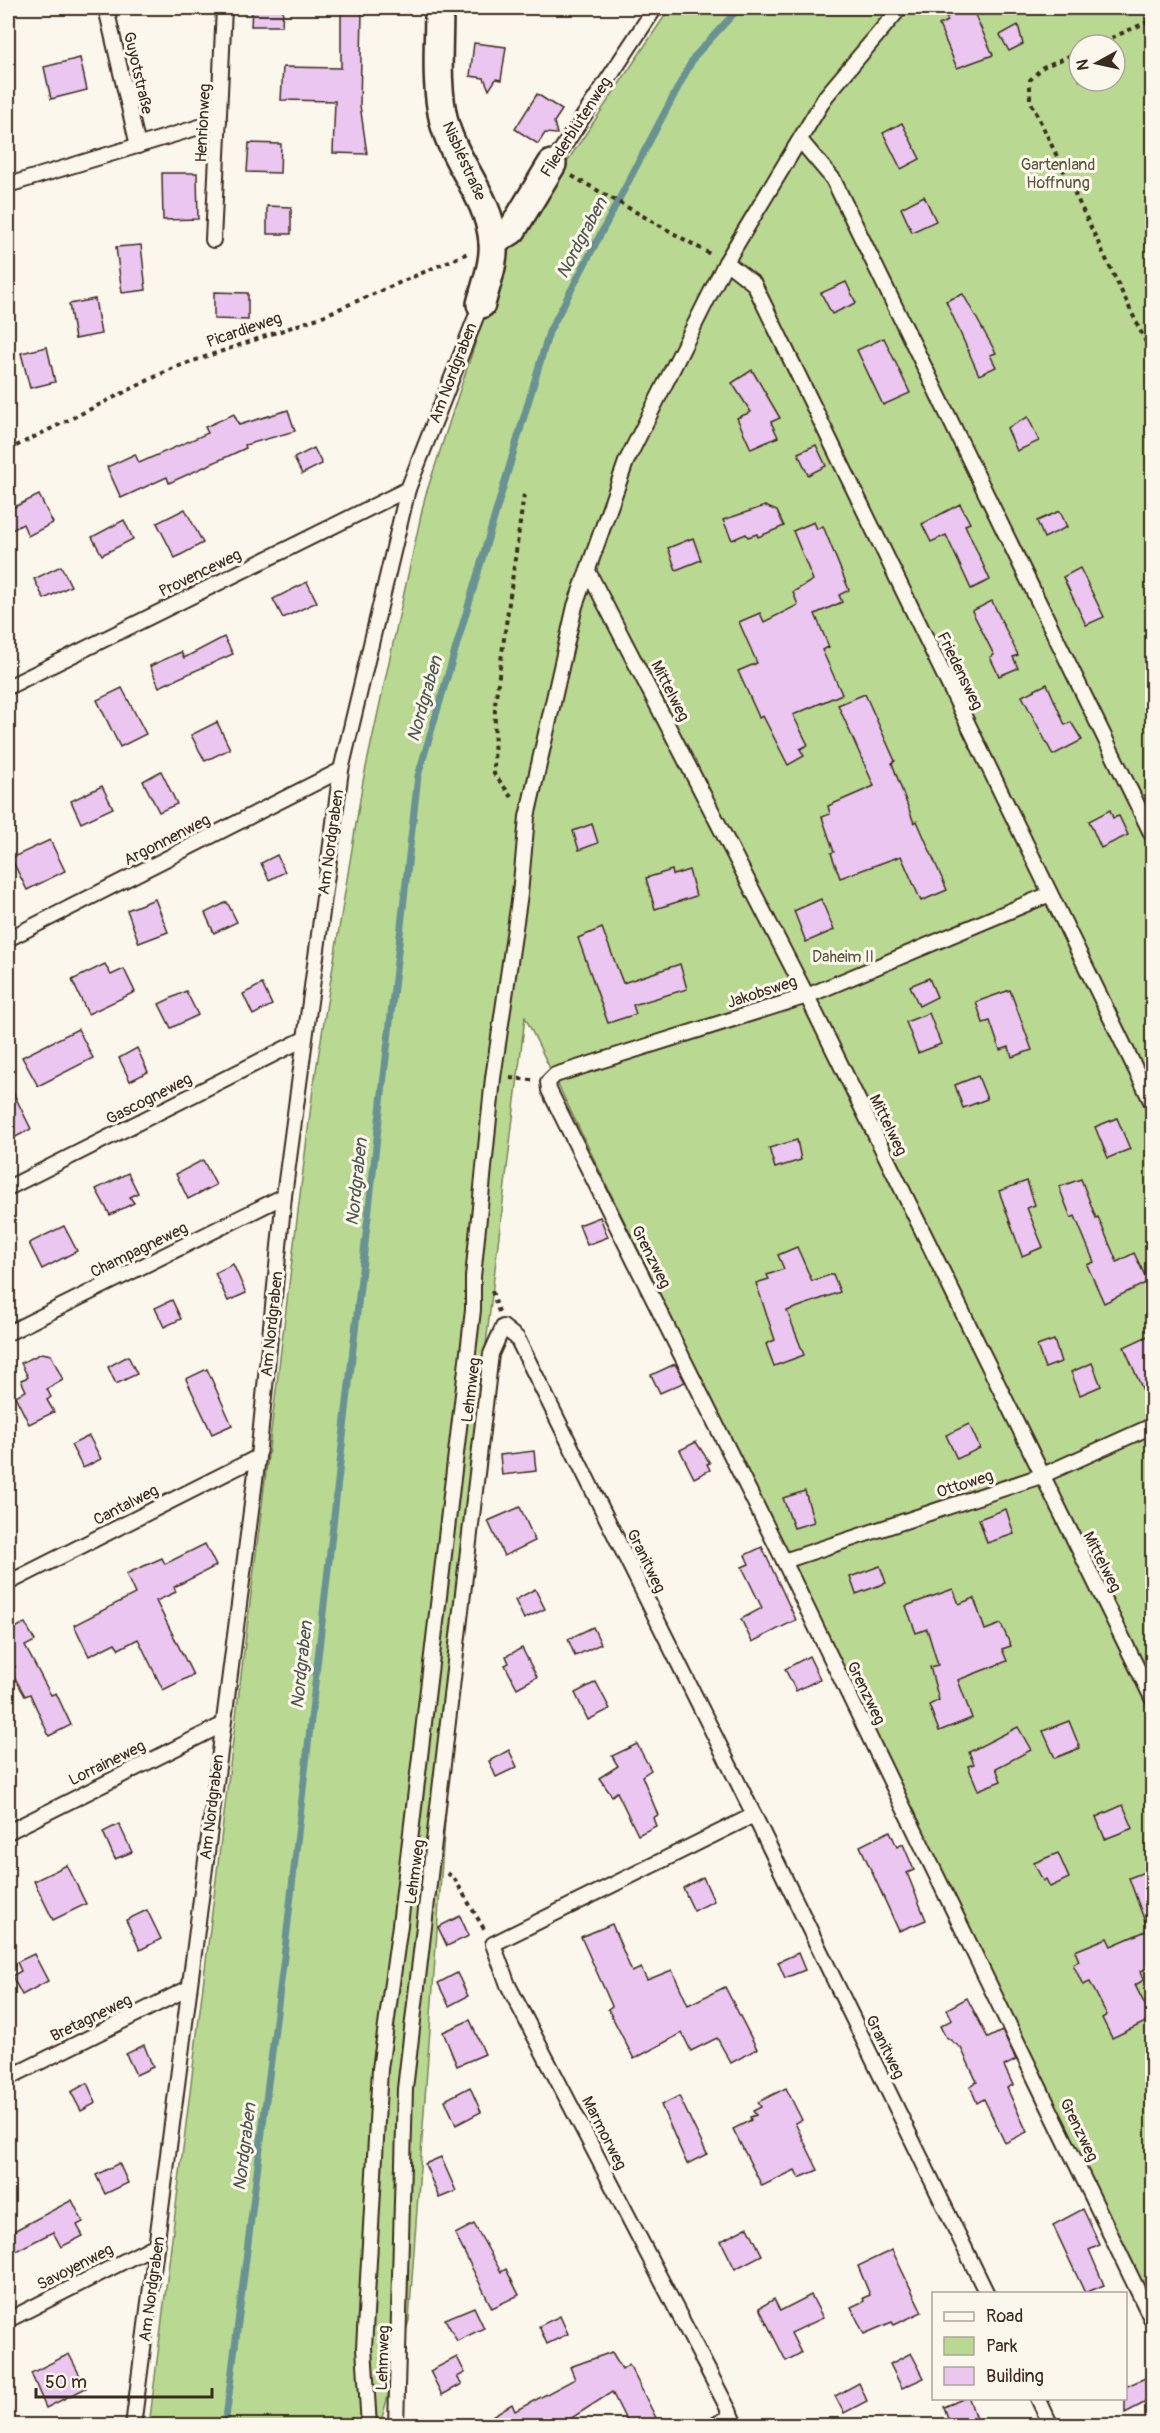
<svg xmlns="http://www.w3.org/2000/svg" width="1160" height="2433" viewBox="0 0 1160 2433" font-family="Pangolin,sans-serif">
<style>
.green{fill:#b9d993;stroke:#7a8258;stroke-width:1.5;fill-rule:evenodd}
.lines{fill:none;stroke-linecap:round;stroke-linejoin:round}
.stream{stroke:#699392;stroke-width:7}
.building{fill:#eac6f1;stroke:#3b2a1e;stroke-width:1.5}
.service-casing{stroke:#3b2a1e;stroke-width:18}
.minor-casing{stroke:#3b2a1e;stroke-width:32}
.path{stroke:#3b2a1e;stroke-width:4;stroke-dasharray:4.5 4.5;stroke-linecap:butt}
.service{stroke:#fbf7ec;stroke-width:14}
.minor{stroke:#fbf7ec;stroke-width:27}
.labels{text-anchor:middle;dominant-baseline:central;stroke-width:6;stroke-linejoin:round;paint-order:stroke}
.street-label{font-size:16px;fill:#3b2a1e;stroke:#fbf7ec}
.park-label{font-size:16px;fill:#5a563b;stroke:#fbf7ec}
.water-label{font-size:18px;font-style:italic;fill:#4e564e;stroke:#fbf7ec}
</style>
<rect width="100%" height="100%" fill="#fbf7ec"/>
<filter id="ink" filterUnits="userSpaceOnUse"><feTurbulence type="fractalNoise" baseFrequency=".0167" numOctaves="2"/><feDisplacementMap in="SourceGraphic" scale="12" xChannelSelector="R" yChannelSelector="G"/><feConvolveMatrix kernelMatrix="1 2 1 2 8 2 1 2 1" color-interpolation-filters="sRGB"/></filter>
<g filter="url(#ink)">
<path class="green" d="M670,8H1152V2307L525,1017L469,1487L409,2320L380,2425L149,2426L313,1089L363,781L425,497L487,307L500,249L528,220ZM1079,45H1115V81H1079Z"/>
<g class="lines">
<polyline class="stream" points="225,2426 284,1957 418,776 549,332 694,57 739,8"/>
</g>
<g class="building">
<polygon points="252,8 283,8 282,26 251,26"/>
<polygon points="968,8 972,8 993,55 957,68 939,25 948,21 946,17"/>
<polygon points="341,12 362,12 360,105 367,154 333,153 335,101 281,100 283,67 341,68"/>
<polygon points="1018,25 1023,44 1009,51 1000,35"/>
<polygon points="474,43 506,47 501,80 496,79 489,90 484,78 470,76"/>
<polygon points="80,58 87,90 51,99 44,67"/>
<polygon points="537,94 562,110 554,122 557,134 545,133 538,144 515,129"/>
<polygon points="902,123 920,159 901,169 883,133"/>
<polygon points="249,143 281,144 280,173 247,172"/>
<polygon points="162,173 197,173 198,219 163,220"/>
<polygon points="924,196 936,221 912,232 901,208"/>
<polygon points="267,206 291,207 291,234 267,234"/>
<polygon points="141,245 146,290 122,293 116,247"/>
<polygon points="846,282 856,303 832,314 821,293"/>
<polygon points="214,292 248,293 248,320 214,319"/>
<polygon points="963,294 996,353 990,355 996,367 979,375 946,301"/>
<polygon points="95,299 101,334 75,339 69,304"/>
<polygon points="884,338 910,393 883,405 857,350"/>
<polygon points="47,347 55,382 30,388 21,353"/>
<polygon points="752,370 780,418 771,422 778,437 751,449 737,418 751,412 732,383"/>
<polygon points="288,410 295,431 245,445 246,448 169,483 167,477 121,498 107,467 135,454 139,463 208,433 205,427 234,414 239,425"/>
<polygon points="1028,417 1039,441 1017,451 1007,428"/>
<polygon points="816,445 826,466 808,475 798,453"/>
<polygon points="314,448 322,464 302,474 294,458"/>
<polygon points="39,495 53,523 28,536 23,524 8,532 8,510"/>
<polygon points="960,504 970,523 965,525 990,580 971,589 946,535 931,542 922,524"/>
<polygon points="765,506 777,511 784,526 758,537 757,534 748,537 746,534 732,540 723,520"/>
<polygon points="185,509 203,543 175,558 157,523"/>
<polygon points="1060,511 1067,527 1044,538 1037,521"/>
<polygon points="124,520 133,539 102,555 92,537"/>
<polygon points="814,522 817,529 823,526 849,590 839,595 842,602 815,614 829,647 822,650 842,694 793,715 808,745 800,749 804,756 788,765 763,716 759,718 758,715 738,671 757,663 739,622 760,613 764,622 798,605 793,592 813,580 793,531"/>
<polygon points="693,538 701,560 676,570 668,548"/>
<polygon points="61,566 71,586 44,599 34,579"/>
<polygon points="1080,568 1104,617 1086,625 1063,577"/>
<polygon points="307,582 317,602 283,618 273,599"/>
<polygon points="992,601 1018,655 1013,657 1018,668 999,676 990,657 994,655 972,611"/>
<polygon points="224,637 233,654 159,687 150,666 181,652 184,658"/>
<polygon points="1047,684 1065,725 1071,722 1082,740 1053,755 1022,696"/>
<polygon points="122,688 146,734 120,747 97,700"/>
<polygon points="865,694 895,761 892,763 914,823 917,821 947,890 921,901 901,856 840,878 831,853 834,852 822,817 830,814 828,806 874,786 838,705"/>
<polygon points="217,722 230,749 205,761 191,735"/>
<polygon points="161,771 177,804 159,812 143,781"/>
<polygon points="102,786 113,808 81,823 71,801"/>
<polygon points="1110,810 1113,818 1119,816 1128,835 1101,848 1089,821"/>
<polygon points="592,824 598,843 579,850 573,831"/>
<polygon points="50,840 65,871 27,890 11,858"/>
<polygon points="277,855 285,872 269,880 261,863"/>
<polygon points="672,870 673,875 689,870 696,896 655,909 646,878"/>
<polygon points="155,899 168,932 139,943 127,910"/>
<polygon points="821,899 834,930 806,942 794,911"/>
<polygon points="227,902 237,922 214,933 205,913"/>
<polygon points="602,928 623,983 680,964 687,989 633,1005 636,1014 608,1023 578,938"/>
<polygon points="105,964 111,975 124,969 135,992 88,1014 72,980"/>
<polygon points="929,978 937,997 919,1006 910,986"/>
<polygon points="262,984 272,1005 253,1015 243,994"/>
<polygon points="1010,990 1032,1050 1012,1057 1009,1047 1000,1050 990,1021 983,1023 976,1002"/>
<polygon points="186,991 198,1015 171,1028 159,1004"/>
<polygon points="929,1013 941,1044 918,1053 906,1022"/>
<polygon points="78,1029 93,1058 38,1086 22,1057"/>
<polygon points="137,1048 148,1072 130,1081 119,1058"/>
<polygon points="978,1076 987,1099 963,1108 955,1085"/>
<polygon points="8,1082 31,1129 8,1141"/>
<polygon points="1117,1118 1130,1149 1108,1158 1095,1127"/>
<polygon points="797,1140 801,1160 775,1168 769,1148"/>
<polygon points="203,1160 216,1185 188,1199 176,1174"/>
<polygon points="128,1173 138,1193 130,1197 134,1203 110,1215 96,1189"/>
<polygon points="1081,1179 1096,1218 1098,1217 1117,1262 1134,1253 1148,1282 1104,1303 1087,1265 1094,1262 1075,1216 1071,1218 1059,1187"/>
<polygon points="1027,1181 1035,1205 1027,1208 1043,1247 1022,1256 999,1191"/>
<polygon points="600,1217 608,1237 587,1245 579,1225"/>
<polygon points="64,1226 77,1251 42,1269 29,1243"/>
<polygon points="797,1247 812,1281 833,1274 840,1292 787,1311 804,1355 774,1366 766,1344 775,1340 756,1283 769,1279 767,1275 784,1269 778,1255"/>
<polygon points="233,1264 246,1293 228,1301 215,1273"/>
<polygon points="172,1300 181,1319 164,1327 155,1308"/>
<polygon points="1152,1334 1152,1411 1124,1347"/>
<polygon points="1054,1340 1061,1362 1045,1368 1037,1346"/>
<polygon points="42,1353 51,1355 63,1380 47,1389 51,1397 47,1400 54,1412 29,1424 15,1396 26,1391 21,1380 28,1377 21,1363"/>
<polygon points="128,1356 137,1374 116,1384 108,1367"/>
<polygon points="1092,1363 1101,1386 1080,1395 1071,1372"/>
<polygon points="675,1364 685,1382 660,1393 651,1375"/>
<polygon points="207,1369 232,1425 212,1434 186,1379"/>
<polygon points="969,1424 980,1448 957,1459 946,1435"/>
<polygon points="89,1436 101,1459 83,1468 71,1445"/>
<polygon points="696,1442 710,1463 707,1464 710,1470 694,1478 680,1450"/>
<polygon points="534,1451 536,1471 502,1475 500,1455"/>
<polygon points="805,1491 814,1522 794,1528 783,1498"/>
<polygon points="520,1507 535,1541 504,1556 488,1521"/>
<polygon points="1006,1509 1014,1534 987,1543 979,1519"/>
<polygon points="205,1544 216,1566 174,1587 176,1592 156,1601 193,1675 163,1690 138,1639 119,1649 115,1643 89,1656 74,1625 135,1594 126,1574 162,1558 165,1564"/>
<polygon points="762,1547 796,1620 752,1642 741,1619 762,1608 742,1567 749,1564 745,1555"/>
<polygon points="880,1566 886,1583 856,1594 850,1577"/>
<polygon points="535,1589 545,1609 524,1619 515,1600"/>
<polygon points="953,1589 959,1604 974,1598 985,1630 1001,1624 1011,1646 1002,1649 1007,1661 958,1680 972,1718 939,1731 929,1705 939,1700 930,1667 938,1665 927,1629 916,1633 906,1606"/>
<polygon points="8,1614 15,1628 25,1623 35,1641 25,1646 51,1695 56,1693 71,1725 49,1736 30,1694 25,1696 10,1669 15,1667 8,1655"/>
<polygon points="593,1627 601,1644 575,1656 568,1639"/>
<polygon points="522,1648 537,1677 517,1688 505,1665 509,1663 506,1656"/>
<polygon points="809,1656 820,1679 796,1691 785,1669"/>
<polygon points="596,1682 610,1709 588,1720 575,1693"/>
<polygon points="1069,1721 1080,1748 1055,1758 1043,1731"/>
<polygon points="1018,1727 1031,1750 996,1768 1001,1781 978,1790 968,1766 974,1764 969,1752"/>
<polygon points="637,1744 651,1770 642,1776 658,1815 653,1818 656,1826 638,1835 617,1792 612,1796 599,1778 618,1766 612,1756"/>
<polygon points="509,1750 517,1767 496,1777 489,1761"/>
<polygon points="1123,1805 1133,1828 1105,1839 1096,1817"/>
<polygon points="119,1824 132,1852 115,1859 103,1832"/>
<polygon points="890,1831 897,1847 903,1844 914,1870 907,1873 926,1920 899,1931 860,1846"/>
<polygon points="1058,1853 1069,1878 1050,1887 1046,1879 1043,1881 1034,1863"/>
<polygon points="67,1865 86,1904 53,1920 34,1881"/>
<polygon points="1152,1869 1152,1965 1141,1971 1144,1980 1135,1985 1152,2019 1112,2038 1102,2018 1107,2015 1090,1982 1083,1985 1073,1964 1079,1961 1075,1951 1107,1938 1111,1946 1148,1930 1129,1878"/>
<polygon points="703,1877 714,1901 694,1911 683,1888"/>
<polygon points="147,1910 161,1939 140,1950 126,1920"/>
<polygon points="460,1916 469,1936 447,1946 438,1927"/>
<polygon points="612,1924 632,1972 641,1968 647,1980 672,1970 688,2005 725,1987 757,2049 731,2063 717,2038 691,2051 682,2033 634,2059 608,2009 612,2006 581,1937"/>
<polygon points="798,1953 805,1970 785,1978 778,1962"/>
<polygon points="34,1954 48,1981 22,1995 12,1976 21,1971 17,1962"/>
<polygon points="457,1973 468,1996 449,2006 438,1983"/>
<polygon points="967,1998 988,2038 1002,2031 1016,2060 1004,2066 1013,2085 1007,2088 1027,2132 1005,2143 984,2099 977,2103 970,2086 977,2082 961,2048 945,2036 940,2026 952,2020 947,2009"/>
<polygon points="470,2020 485,2054 457,2066 443,2032"/>
<polygon points="144,2045 153,2067 136,2075 126,2054"/>
<polygon points="87,2083 96,2103 81,2111 71,2092"/>
<polygon points="470,2087 481,2112 456,2125 445,2100"/>
<polygon points="786,2088 802,2120 795,2123 818,2170 799,2178 795,2170 762,2186 733,2129 751,2120 750,2117 756,2115 753,2111 761,2107 758,2102"/>
<polygon points="679,2096 707,2154 687,2164 661,2105"/>
<polygon points="441,2157 456,2191 439,2198 425,2164"/>
<polygon points="119,2163 128,2183 105,2194 96,2175"/>
<polygon points="72,2200 83,2222 77,2225 83,2236 61,2247 53,2232 8,2255 8,2234"/>
<polygon points="1083,2209 1100,2245 1089,2250 1104,2285 1085,2293 1053,2225"/>
<polygon points="474,2224 501,2272 506,2269 519,2295 492,2308 455,2234"/>
<polygon points="748,2227 762,2255 735,2269 721,2241"/>
<polygon points="892,2250 922,2312 894,2325 892,2322 864,2334 851,2307 864,2301 863,2298 870,2295 858,2266"/>
<polygon points="811,2295 823,2318 791,2333 801,2353 786,2361 759,2308 774,2299 780,2311"/>
<polygon points="474,2307 484,2328 457,2341 445,2319"/>
<polygon points="560,2316 568,2334 547,2344 539,2326"/>
<polygon points="612,2352 622,2369 629,2364 660,2426 629,2426 612,2392 564,2423 562,2419 552,2426 475,2426 512,2404 515,2411 575,2379 570,2367"/>
<polygon points="911,2353 924,2378 902,2388 890,2364"/>
<polygon points="69,2354 86,2388 46,2408 31,2373"/>
<polygon points="457,2357 465,2373 457,2377 462,2384 442,2395 430,2371"/>
<polygon points="1152,2375 1152,2399 1125,2413 1125,2387"/>
<polygon points="859,2383 867,2401 844,2413 835,2396"/>
<polygon points="965,2398 969,2398 976,2419 951,2426 944,2407"/>
</g>
<g class="lines">
<g class="service-casing">
<g id="service">
<polyline points="106,8 138,146"/>
<polyline points="801,141 833,179 1152,835"/>
<polyline points="552,164 655,8"/>
<polyline points="8,185 219,121"/>
<polyline points="213,240 224,8"/>
<polyline points="726,262 754,284 1152,1103"/>
<polyline points="588,571 807,996 1152,1698"/>
<polyline points="8,687 408,489"/>
<polyline points="1050,894 807,996 555,1075 548,1082 549,1090 784,1561 1152,2320"/>
<polyline points="8,939 341,770"/>
<polyline points="8,1188 304,1039"/>
<polyline points="8,1333 284,1196"/>
<polyline points="784,1561 1041,1476 1152,1426"/>
<polyline points="8,1583 258,1457"/>
<polyline points="8,1832 222,1725"/>
<polyline points="8,2078 189,1988"/>
<polyline points="8,2320 158,2244"/>
<polyline points="1038,2398 1051,2426"/>
<polyline points="133,2426 258,1457 284,1196 341,770 408,489 481,304"/>
<polyline points="369,2426 364,2348 380,2069 400,1925 473,1310 473,1277 493,1078 520,894 527,817 575,606 626,462 726,262 826,96 900,8"/>
<polyline points="396,2426 405,2089 491,1354 503,1327 517,1338 754,1815 987,2294"/>
<polyline points="713,2426 732,2416"/>
<polyline points="737,2426 508,1985 493,1944 754,1815"/>
</g>
</g>
<g class="minor-casing">
<g id="minor">
<path d="M439,8C439,46 435,85 444,122C455,164 489,197 493,241C495,262 486,284 481,304"/>
<polyline points="493,242 512,230 552,164"/>
</g>
</g>
<g class="path">
<polyline points="1095,45 1152,20"/>
<polyline points="1079,52 1043,67 1030,80 1030,100 1152,355"/>
<polyline points="572,176 712,255"/>
<polyline points="8,450 173,368 318,318 468,253"/>
<polyline points="512,797 494,774 495,704 524,494"/>
<polyline points="510,1078 532,1080"/>
<polyline points="492,1291 499,1312"/>
<polyline points="447,1873 454,1878 484,1929"/>
</g>
<use href="#service" class="service"/>
<use href="#minor" class="minor"/>
</g>
</g>
<g class="labels">
<g class="street-label">
<text transform="translate(138 73) rotate(77)">Guyotstraße</text>
<text transform="translate(203 123) rotate(-87)">Henrionweg</text>
<text transform="translate(576 127) rotate(-57)">Fliederblütenweg</text>
<text transform="translate(464 161) rotate(66)">Nisbléstraße</text>
<text transform="translate(244 330) rotate(-19)">Picardieweg</text>
<text transform="translate(453 373) rotate(-69)">Am Nordgraben</text>
<text transform="translate(200 573) rotate(-26)">Provenceweg</text>
<text transform="translate(960 671) rotate(64)">Friedensweg</text>
<text transform="translate(670 691) rotate(63)">Mittelweg</text>
<text transform="translate(167 840) rotate(-27)">Argonnenweg</text>
<text transform="translate(331 842) rotate(-82)">Am Nordgraben</text>
<text transform="translate(762 992) rotate(-18)">Jakobsweg</text>
<text transform="translate(149 1099) rotate(-27)">Gascogneweg</text>
<text transform="translate(888 1125) rotate(64)">Mittelweg</text>
<text transform="translate(139 1250) rotate(-26)">Champagneweg</text>
<text transform="translate(651 1257) rotate(63)">Grenzweg</text>
<text transform="translate(272 1324) rotate(-84)">Am Nordgraben</text>
<text transform="translate(471 1390) rotate(-83)">Lehmweg</text>
<text transform="translate(965 1484) rotate(-18)">Ottoweg</text>
<text transform="translate(126 1505) rotate(-27)">Cantalweg</text>
<text transform="translate(646 1561) rotate(64)">Granitweg</text>
<text transform="translate(1102 1562) rotate(63)">Mittelweg</text>
<text transform="translate(866 1693) rotate(64)">Grenzweg</text>
<text transform="translate(107 1763) rotate(-26)">Lorraineweg</text>
<text transform="translate(212 1807) rotate(-83)">Am Nordgraben</text>
<text transform="translate(415 1872) rotate(-82)">Lehmweg</text>
<text transform="translate(91 2018) rotate(-26)">Bretagneweg</text>
<text transform="translate(885 2047) rotate(64)">Granitweg</text>
<text transform="translate(1079 2130) rotate(64)">Grenzweg</text>
<text transform="translate(604 2133) rotate(63)">Marmorweg</text>
<text transform="translate(75 2267) rotate(-27)">Savoyenweg</text>
<text transform="translate(152 2289) rotate(-82)">Am Nordgraben</text>
<text transform="translate(383 2358) rotate(-88)">Lehmweg</text>
</g>
<g class="park-label">
<text x="1058" y="165">Gartenland<tspan x="1058" dy="18">Hoffnung</tspan></text>
<text x="843" y="957">Daheim II</text>
</g>
<g class="water-label">
<text transform="translate(582 238) rotate(-62)">Nordgraben</text>
<text transform="translate(425 699) rotate(-74)">Nordgraben</text>
<text transform="translate(357 1182) rotate(-84)">Nordgraben</text>
<text transform="translate(302 1665) rotate(-84)">Nordgraben</text>
<text transform="translate(245 2147) rotate(-83)">Nordgraben</text>
</g>
</g>
<rect width="1160" height="2433" fill="none" stroke="#fbf7ec" stroke-width="30"/>
<rect x="15" y="15" width="1130" height="2403" fill="none" stroke="#3b2a1e" stroke-width="2" filter="url(#ink)"/>
<rect x="932" y="2292" width="195" height="108" fill="#fbf7ec" stroke="#aea59a" stroke-width="1.5"/>
<rect x="944" y="2312" width="30" height="9" fill="#fbf7ec" stroke="#aea59a" stroke-width="1.5"/>
<text x="986" y="2322" font-size="18" fill="#3b2a1e">Road</text>
<rect x="944" y="2337" width="30" height="18" fill="#b9d993" stroke="#aea59a" stroke-width="1.5"/>
<text x="986" y="2352" font-size="18" fill="#3b2a1e">Park</text>
<rect x="944" y="2367" width="30" height="18" fill="#eac6f1" stroke="#aea59a" stroke-width="1.5"/>
<text x="986" y="2382" font-size="18" fill="#3b2a1e">Building</text>
<g transform="translate(1097 63) rotate(262)"><circle r="28" fill="#fbf7ec" stroke="#aea59a" stroke-width="1.5"/>
<path d="M0-4.5L10 22L0 15L-10 22Z" fill="#3b2a1e"/>
<text y="-9" font-size="16" font-weight="bold" text-anchor="middle" fill="#3b2a1e">N</text>
</g>
<path d="M36 2388v9h176v-9" fill="none" stroke="#3b2a1e" stroke-width="3"/>
<text x="45" y="2388" font-size="18" fill="#3b2a1e" stroke="#fbf7ec" stroke-width="4.5" paint-order="stroke">50 m</text>
</svg>
